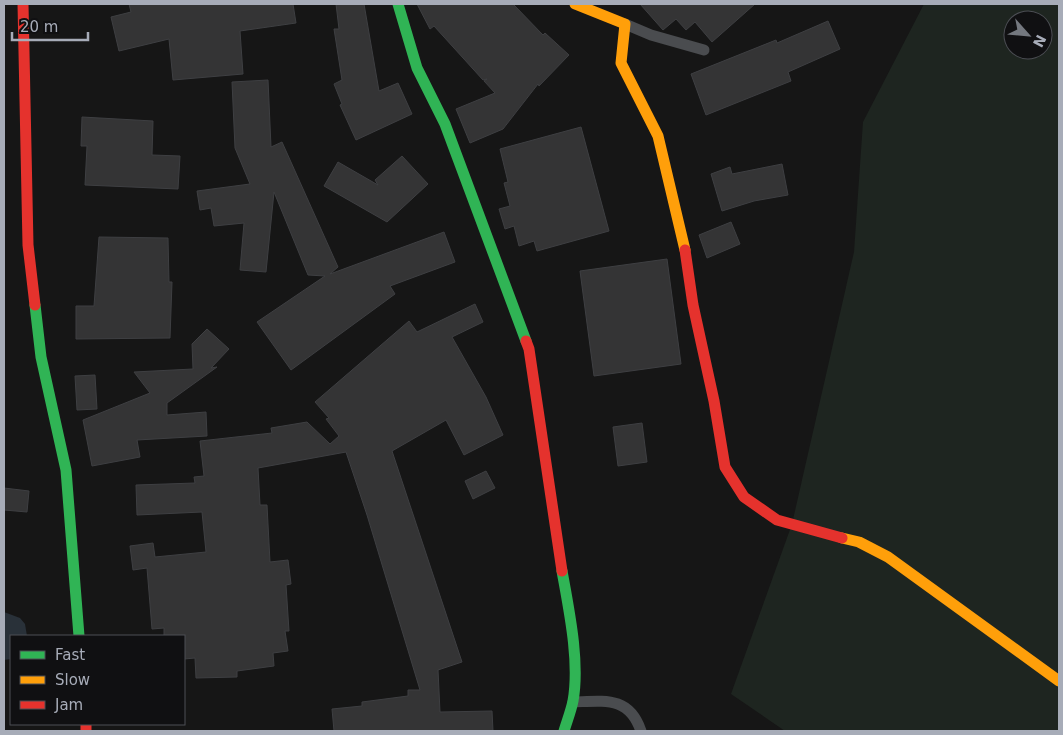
<svg xmlns="http://www.w3.org/2000/svg" width="1063" height="735" viewBox="0 0 1063 735" font-family="'DejaVu Sans',sans-serif">
<style>
.green{fill:#1e2520;fill-rule:evenodd}
.water{fill:#293139}
.building{fill:#343435;stroke:#3e3f42}
.lines{fill:none;stroke-linecap:round;stroke-linejoin:round}
.lane{stroke:#4a4c4f;stroke-width:11}
.fast{stroke:#30b455;stroke-width:11}
.slow{stroke:#ff9f0a;stroke-width:11}
.jam{stroke:#e5322d;stroke-width:11}
</style>
<rect width="100%" height="100%" fill="#161616"/>
<path class="green" d="M924,4H1059V731H785L731,694L792,524L854,252L863,122ZM1013,20H1043V50H1013Z"/>
<polygon class="water" points="4,612 20,618 25,624 27,636 11,636 11,659 4,660"/>
<g class="building">
<polygon points="129,4 293,4 296,23 240,31 243,74 173,80 169,39 119,51 111,17 131,12"/>
<polygon points="336,4 364,4 379,91 398,83 412,114 356,140 340,105 342,104 334,84 342,80 334,29 339,29"/>
<polygon points="417,4 513,4 543,35 545,33 569,55 539,86 538,84 503,129 470,143 456,109 495,93 484,81 487,79 483,80 434,26 430,29"/>
<polygon points="640,4 755,4 712,42 695,22 686,30 676,19 663,30"/>
<polygon points="828,21 840,49 788,72 791,81 706,115 691,74 776,40 777,43"/>
<polygon points="268,80 271,147 282,142 338,267 330,274 444,232 455,262 390,286 395,294 291,370 257,322 325,276 308,275 274,192 266,272 240,270 244,223 214,226 211,208 200,210 197,191 250,184 235,148 232,82"/>
<polygon points="82,117 153,121 152,155 180,156 178,189 85,185 87,146 81,146"/>
<polygon points="581,127 609,231 537,251 534,241 519,246 514,226 505,229 499,209 510,206 504,183 508,182 500,149"/>
<polygon points="402,156 428,184 387,222 324,186 338,162 378,185 375,180"/>
<polygon points="782,164 788,195 754,201 722,211 711,174 730,167 732,174"/>
<polygon points="731,222 740,244 707,258 699,235"/>
<polygon points="99,237 168,238 169,282 172,282 170,338 76,339 76,306 94,306"/>
<polygon points="667,259 681,364 594,376 580,271"/>
<polygon points="475,304 483,322 452,337 486,397 503,435 464,455 446,420 392,451 462,662 438,670 440,712 492,711 493,731 334,731 332,709 362,706 362,702 408,696 408,690 420,690 367,515 346,452 258,468 260,505 267,505 270,562 288,560 291,584 286,585 289,631 285,631 288,651 273,653 274,666 237,671 237,677 196,678 195,658 184,659 184,636 164,636 164,628 152,629 147,568 133,570 130,546 153,543 155,557 206,552 202,512 137,515 136,485 195,483 194,477 204,476 200,441 272,433 271,428 307,422 330,444 339,436 326,419 329,418 315,402 409,321 417,332"/>
<polygon points="207,329 229,349 211,368 217,367 167,403 167,415 206,412 207,436 137,440 140,457 92,466 83,420 150,393 134,372 193,369 192,344"/>
<polygon points="95,375 97,409 77,410 75,376"/>
<polygon points="642,423 647,462 618,466 613,427"/>
<polygon points="486,471 495,488 473,499 465,481"/>
<polygon points="4,488 29,491 27,512 4,510"/>
</g>
<g class="lines">
<g class="lane">
<polyline points="625,24 651,35 704,50"/>
<path d="M573,702C605,701 629,696 641,731"/>
</g>
<g class="fast">
<polyline points="398,4 417,68 445,124 526,341"/>
<polyline points="35,305 41,357 66,470 79,636"/>
<path d="M562,571C569,610 580,662 573,701C571,711 567,721 564,731"/>
</g>
<g class="slow">
<polyline points="575,4 625,24 621,63 658,136 685,250"/>
<polyline points="842,538 859,542 888,557 1059,681"/>
</g>
<g class="jam">
<polyline points="23,4 28,245 35,305"/>
<polyline points="685,250 693,305 714,401 725,467 744,497 777,520 842,538"/>
<polyline points="526,341 529,349 562,571"/>
<polyline points="86,724 86,731"/>
</g>
</g>
<rect width="1063" height="735" fill="none" stroke="#a7acb8" stroke-width="10"/>
<rect x="10" y="635" width="175" height="90" fill="#101012" stroke="#4c4e54"/>
<rect x="20" y="651" width="25" height="8" fill="#30b455" stroke="#4c4e54"/>
<text x="55" y="660" font-size="15" fill="#a7acb8">Fast</text>
<rect x="20" y="676" width="25" height="8" fill="#ff9f0a" stroke="#4c4e54"/>
<text x="55" y="685" font-size="15" fill="#a7acb8">Slow</text>
<rect x="20" y="701" width="25" height="8" fill="#e5322d" stroke="#4c4e54"/>
<text x="55" y="710" font-size="15" fill="#a7acb8">Jam</text>
<g transform="translate(1028 35) rotate(117)"><circle r="24" fill="#101012" stroke="#4c4e54"/>
<path d="M0-4L9 19L0 12L-9 19Z" fill="#74787f"/>
<text y="-8" font-size="14" font-weight="bold" text-anchor="middle" fill="#a7acb8">N</text>
</g>
<path d="M12 32v8h76v-8" fill="none" stroke="#a7acb8" stroke-width="2.5"/>
<text x="20" y="32" font-size="15" fill="#a7acb8" stroke="#101012" stroke-width="4" paint-order="stroke">20 m</text>
</svg>
